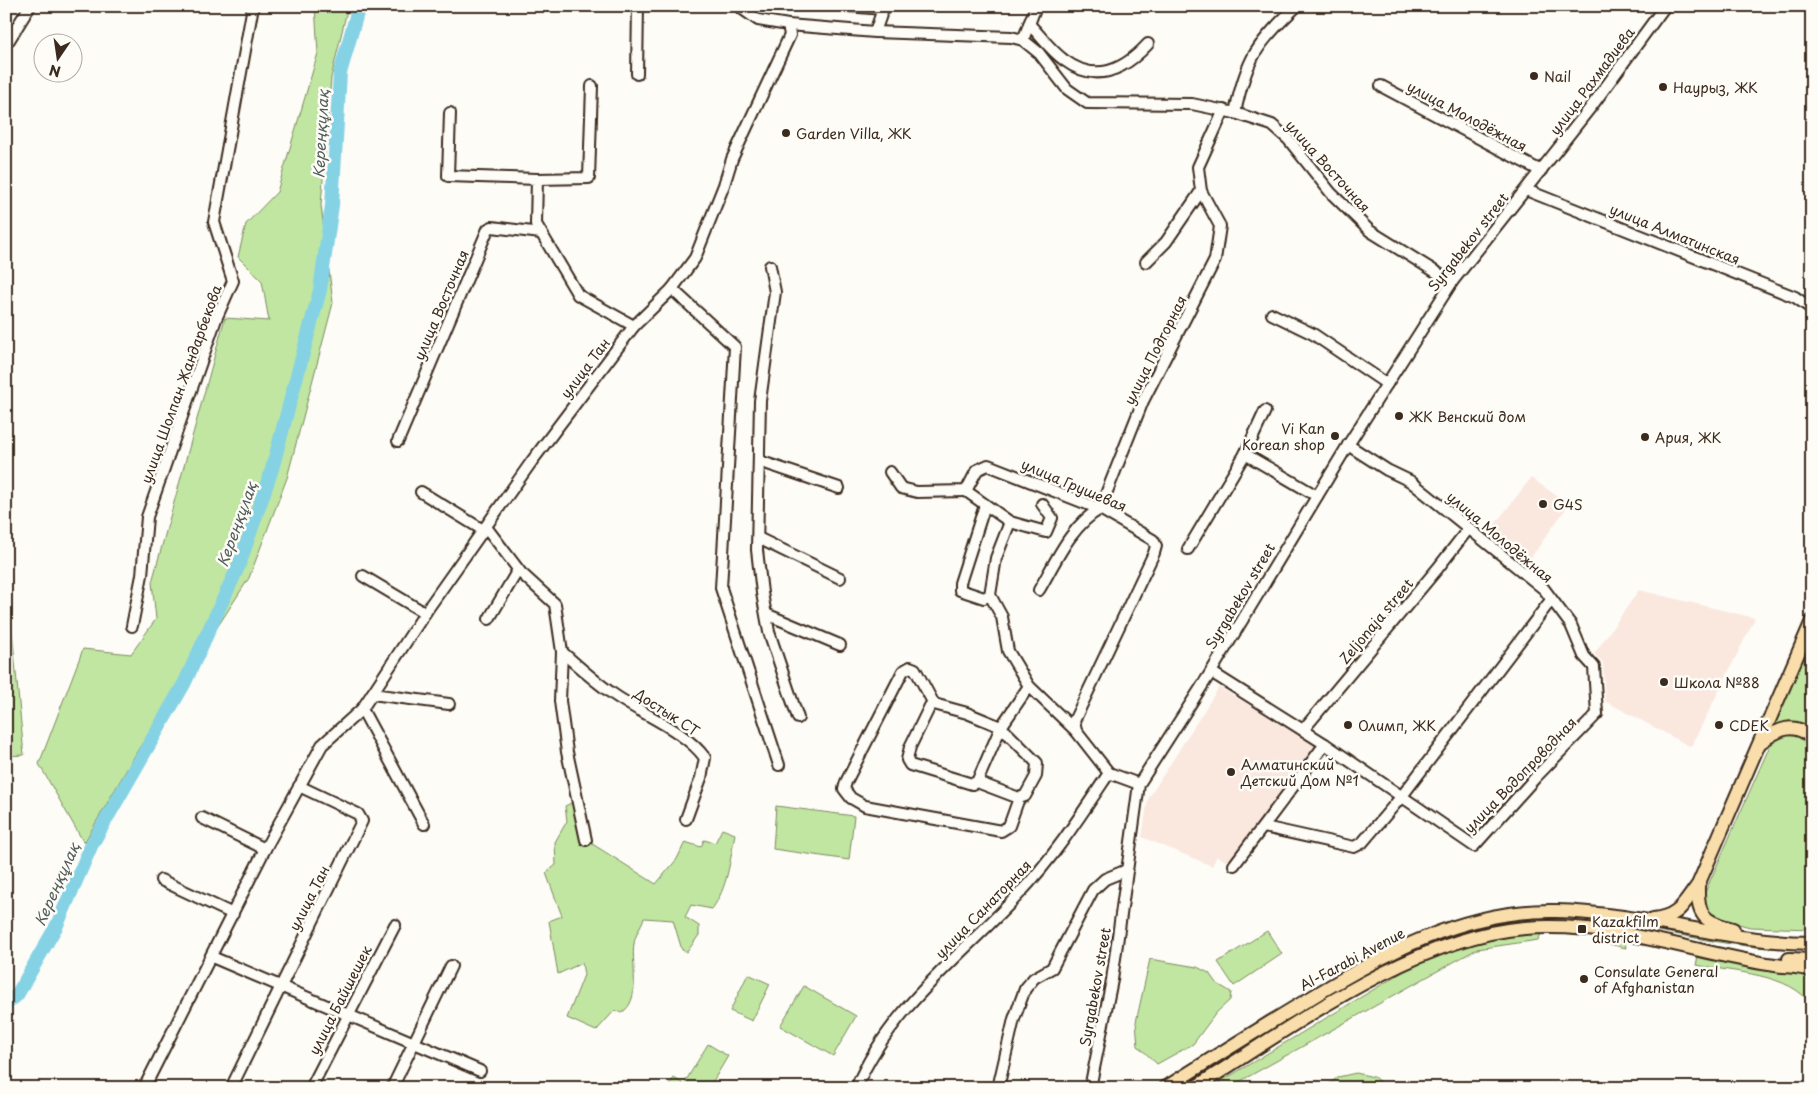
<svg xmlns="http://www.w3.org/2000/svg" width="1818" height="1094" viewBox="0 0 1818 1094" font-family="'Playpen Sans',sans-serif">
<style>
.built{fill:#fae8df}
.green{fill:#c0e6a1;stroke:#7e8860}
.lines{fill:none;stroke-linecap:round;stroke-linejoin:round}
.river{stroke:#86d2e5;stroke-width:14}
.minor-casing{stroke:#3b2a1e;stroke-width:14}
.major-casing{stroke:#3b2a1e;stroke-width:16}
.minor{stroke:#fdfcf7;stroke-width:10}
.major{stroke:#f9deab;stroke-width:12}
.poi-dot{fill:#3b2a1e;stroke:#fdfcf7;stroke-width:2}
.labels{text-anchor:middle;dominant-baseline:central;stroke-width:5;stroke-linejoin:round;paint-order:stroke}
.poi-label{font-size:14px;fill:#3b2a1e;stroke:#fdfcf7;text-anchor:start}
.street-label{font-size:14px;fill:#3b2a1e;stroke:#fdfcf7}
.water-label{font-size:15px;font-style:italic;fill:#525c5a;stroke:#fdfcf7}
</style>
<rect width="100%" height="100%" fill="#fdfcf7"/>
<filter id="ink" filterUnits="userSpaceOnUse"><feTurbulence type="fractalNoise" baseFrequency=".02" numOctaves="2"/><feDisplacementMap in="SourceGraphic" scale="10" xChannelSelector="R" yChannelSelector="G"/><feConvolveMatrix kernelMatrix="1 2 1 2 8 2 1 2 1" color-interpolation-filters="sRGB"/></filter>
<g filter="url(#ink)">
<g class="built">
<polygon points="1531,478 1569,504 1525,566 1488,533"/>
<polygon points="1639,590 1755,618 1691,747 1605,701 1603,662 1594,654"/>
<polygon points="1219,687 1316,745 1229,863 1217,856 1212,866 1142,837 1148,799"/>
</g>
<g class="green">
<polygon points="315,6 348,6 331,78 321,205 333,303 287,478 249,578 138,750 84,843 39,764 83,649 131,654 156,619 152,582 225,318 269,321 262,281 238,257 246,224 277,192 318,53"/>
<polygon points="6,568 24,755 6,756"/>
<path d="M1804,654L1806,704L1811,731C1801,720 1786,720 1773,727Z"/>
<path d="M1787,734C1800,735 1808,738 1812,752V929L1750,927L1712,917L1702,902L1703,897L1772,741Z"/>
<path d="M578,800L586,840L656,884L677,859L685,842L701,847L704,840L715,843L722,829L735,834C730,860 728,887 712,909L691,905L685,917L699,926V935L687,952L682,950L673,920L644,918C641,926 635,935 634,944C631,965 642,1001 621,1013L615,1010L596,1031L567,1018L584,975L582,963L558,974L549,921L562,916L546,873L556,865L555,842L567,821L565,806Z"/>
<polygon points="776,806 854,816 849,860 773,849"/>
<path d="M1542,914L1580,916L1812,945V949C1790,948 1769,949 1747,946C1691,940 1636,923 1579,919C1451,908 1340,988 1236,1050L1404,949L1468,926Z"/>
<polygon points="1267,931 1282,954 1234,986 1218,962"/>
<polygon points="1542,932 1538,940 1477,949 1228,1088 1210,1088 1406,970 1435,956 1481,941"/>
<polygon points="1594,938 1625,942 1626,948 1592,940"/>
<path d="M1698,957L1805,974L1812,977V1006C1792,973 1731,972 1696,965Z"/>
<polygon points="1150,959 1197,967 1209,973 1216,983 1231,992 1230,1000 1216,1013 1193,1044 1157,1064 1138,1046 1136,1022"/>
<polygon points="748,974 770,984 752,1021 730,1011"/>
<polygon points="804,986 856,1016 833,1056 780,1026"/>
<polygon points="708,1044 728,1056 709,1088 694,1088 685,1082"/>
<path d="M1356,1073L1374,1077L1387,1088C1376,1088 1366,1083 1356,1084C1345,1084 1337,1088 1324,1088L1338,1077Z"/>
<polygon points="674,1078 690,1088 667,1088"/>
</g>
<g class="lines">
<polyline class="river" points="6,1004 17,995 57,925 92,844 184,684 239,565 272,469 320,290 332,205 340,73 359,6"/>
<g class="minor-casing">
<g id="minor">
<polyline points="738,6 758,20 788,25 875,32 1011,37 1023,40 1039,53 1067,89 1087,103 1192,104 1235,113 1272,125 1288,139 1331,193 1370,231 1452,282"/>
<polyline points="847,6 883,9"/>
<path d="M1029,24C1040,35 1051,51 1064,60C1096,84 1124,70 1148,44"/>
<polyline points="875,32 884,6"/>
<polyline points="9,40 30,6"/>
<polyline points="1023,40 1036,6"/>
<polyline points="637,74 638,6"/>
<polyline points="1381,86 1541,171"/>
<polyline points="450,113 448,176 537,179 536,224 578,295 634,326"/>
<path d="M1235,113C1246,59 1257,43 1297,6"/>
<polyline points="537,179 589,178 592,86"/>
<polyline points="1526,190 1795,297 1812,309"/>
<polyline points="1146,262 1166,242 1201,191"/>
<polyline points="770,266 775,292 760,401 757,550 762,593 769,632 798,718"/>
<polyline points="672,289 735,347 721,588 779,765"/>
<polyline points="1272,314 1313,334 1387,384"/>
<polyline points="398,441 488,229 492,227 541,233"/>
<polyline points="1245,454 1317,496"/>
<polyline points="759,461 839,488"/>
<polyline points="890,472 901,488 917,492 966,491 977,470 988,465 1100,509 1153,540 1156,546 1154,553 1074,721 1076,731 1109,773"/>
<polyline points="966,491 1010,522"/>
<polyline points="421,492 483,530"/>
<polyline points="1042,504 1052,518 1046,532 1010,522 996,558 990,595 1002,617 1008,651 1029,686 1076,731"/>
<polyline points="985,505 960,583 960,590 984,598 990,595"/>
<polyline points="486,527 521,573 555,604 562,652 560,701 567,752 586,840"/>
<polyline points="758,538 840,578"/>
<polyline points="1188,549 1245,454 1265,411"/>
<polyline points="363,576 425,613"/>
<path d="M1039,590C1055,563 1071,525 1100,509L1143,401L1215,260L1220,226L1201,191L1198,167L1224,110"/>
<polyline points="766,614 840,645"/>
<polyline points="489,619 518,570"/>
<polyline points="132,626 142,575 147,517 216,319 233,281 214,222 253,6"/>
<polyline points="1812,633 1812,694"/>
<path d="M562,652C578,666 594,681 613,694C641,714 685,730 705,758L701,778L686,819"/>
<polyline points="1211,672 1325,744 1474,846 1535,778 1597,714 1594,667 1584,656 1571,625 1544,589 1410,481 1387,470 1348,445"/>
<polyline points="372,694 449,704"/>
<polyline points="934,704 915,669 910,667 903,671 846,782 844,789 851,798 865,806 1001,831 1009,826 1019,798"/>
<polygon points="934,704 967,713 1001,727 977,782 972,784 910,765 907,760 910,747 930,706"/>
<polyline points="1303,730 1438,568 1469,528"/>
<polyline points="977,782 1019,798 1025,796 1036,776 1037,763 1001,727 1029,686"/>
<polyline points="202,818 265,849"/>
<polyline points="424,824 362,709 429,607 532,461 634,326 672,289 695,258 724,185 732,159 790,35 788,25"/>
<polyline points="1264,827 1354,847 1362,843 1402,796 1551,600"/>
<polyline points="1234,865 1325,744"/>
<polyline points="161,880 233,914"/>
<polyline points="212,957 480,1071"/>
<polyline points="144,1088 265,849 322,745 362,709"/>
<polyline points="231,1088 362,821 358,814 299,786"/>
<polyline points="311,1088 395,925"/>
<polyline points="392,1088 451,966"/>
<path d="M856,1088C889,1009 961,956 1019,894C1054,857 1081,815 1109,773L1139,784"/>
<polyline points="998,1088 1014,1019 1025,989 1034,978 1052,968 1093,890 1105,879 1127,870"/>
<polyline points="1090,1088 1112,980 1139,784 1211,672 1348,445 1452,282 1591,107 1665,6"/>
</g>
</g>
<g class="major-casing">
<g id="major">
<path d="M1761,742C1778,729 1794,721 1812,738"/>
<path d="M1698,885C1697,915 1703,922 1733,929"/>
<path d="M1653,920C1680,917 1683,904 1698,885L1812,621"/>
<polyline points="1789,959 1812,960"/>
<path d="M1165,1088C1211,1059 1257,1030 1304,1002C1381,955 1463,909 1556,911C1642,913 1726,942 1812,943"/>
<path d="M1194,1088C1287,1030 1414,936 1525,928C1585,923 1650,938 1708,952C1730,957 1752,962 1775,965C1787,967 1801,966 1812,971"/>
</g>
</g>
<use href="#minor" class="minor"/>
<use href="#major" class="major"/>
</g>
</g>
<g class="poi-dot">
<circle cx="1534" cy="76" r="5"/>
<circle cx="1663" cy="87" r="5"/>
<circle cx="786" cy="133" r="5"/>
<circle cx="1399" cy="416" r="5"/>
<circle cx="1335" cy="436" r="5"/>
<circle cx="1645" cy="437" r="5"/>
<circle cx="1543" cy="504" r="5"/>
<circle cx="1664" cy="682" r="5"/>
<circle cx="1348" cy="725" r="5"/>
<circle cx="1719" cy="725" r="5"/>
<circle cx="1231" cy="772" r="5"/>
<rect x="1577" y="924" width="10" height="10" rx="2.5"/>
<circle cx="1584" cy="979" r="5"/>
</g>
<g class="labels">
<g class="poi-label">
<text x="1544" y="76">Nail</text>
<text x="1673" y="87">Наурыз, ЖК</text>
<text x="796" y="133">Garden Villa, ЖК</text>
<text x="1409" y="416">ЖК Венский дом</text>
<text x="1325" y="428" text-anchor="end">Vi Kan<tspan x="1325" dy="16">Korean shop</tspan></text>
<text x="1655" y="437">Ария, ЖК</text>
<text x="1553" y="504">G4S</text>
<text x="1674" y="682">Школа №88</text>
<text x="1358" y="725">Олимп, ЖК</text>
<text x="1729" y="725">CDEK</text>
<text x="1241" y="764">Алматинский<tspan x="1241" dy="16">Детский Дом №1</tspan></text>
<text x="1592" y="921">Kazakfilm<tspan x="1592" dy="16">district</tspan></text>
<text x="1594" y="971">Consulate General<tspan x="1594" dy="16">of Afghanistan</tspan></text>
</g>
<g class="street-label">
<text transform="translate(1592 81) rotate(-53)">улица Рахмадиева</text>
<text transform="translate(1467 116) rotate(28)">улица Молодёжная</text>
<text transform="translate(1328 166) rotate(48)">улица Восточная</text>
<text transform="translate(1675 234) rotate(22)">улица Алматинская</text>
<text transform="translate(1468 242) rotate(-52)">Syrgabekov street</text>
<text transform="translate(441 305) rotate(-67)">улица Восточная</text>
<text transform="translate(1155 350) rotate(-63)">улица Подгорная</text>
<text transform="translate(585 368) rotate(-53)">улица Тан</text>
<text transform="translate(181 384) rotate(-70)">улица Шолпан Жандарбекова</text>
<text transform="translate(1074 485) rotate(23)">улица Грушевая</text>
<text transform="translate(1500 537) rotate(40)">улица Молодёжная</text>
<text transform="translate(1240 596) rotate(-59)">Syrgabekov street</text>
<text transform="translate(1376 621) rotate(-50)">Zeljonaja street</text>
<text transform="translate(667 712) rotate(33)">Достык СТ</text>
<text transform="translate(1520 775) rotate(-46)">улица Водопроводная</text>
<text transform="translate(309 898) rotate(-63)">улица Тан</text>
<text transform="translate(983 909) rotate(-46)">улица Санаторная</text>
<text transform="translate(1352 959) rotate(-28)">Al-Farabi Avenue</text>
<text transform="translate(1095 987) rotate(-80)">Syrgabekov street</text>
<text transform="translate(340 1000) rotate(-63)">улица Байшешек</text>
</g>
<g class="water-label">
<text transform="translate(320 134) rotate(-87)">Кереңқұлақ</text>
<text transform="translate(236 524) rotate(-70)">Кереңқұлақ</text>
<text transform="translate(56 884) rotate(-66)">Кереңқұлақ</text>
</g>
</g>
<rect width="1818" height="1094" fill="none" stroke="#fdfcf7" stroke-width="25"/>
<rect x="12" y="12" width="1793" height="1069" fill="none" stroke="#3b2a1e" stroke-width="2" filter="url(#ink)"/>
<g transform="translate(58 58) rotate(193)"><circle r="24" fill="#fdfcf7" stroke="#afa8a0"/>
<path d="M0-4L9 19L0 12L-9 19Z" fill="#3b2a1e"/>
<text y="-8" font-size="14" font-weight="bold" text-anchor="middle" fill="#3b2a1e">N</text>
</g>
</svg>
